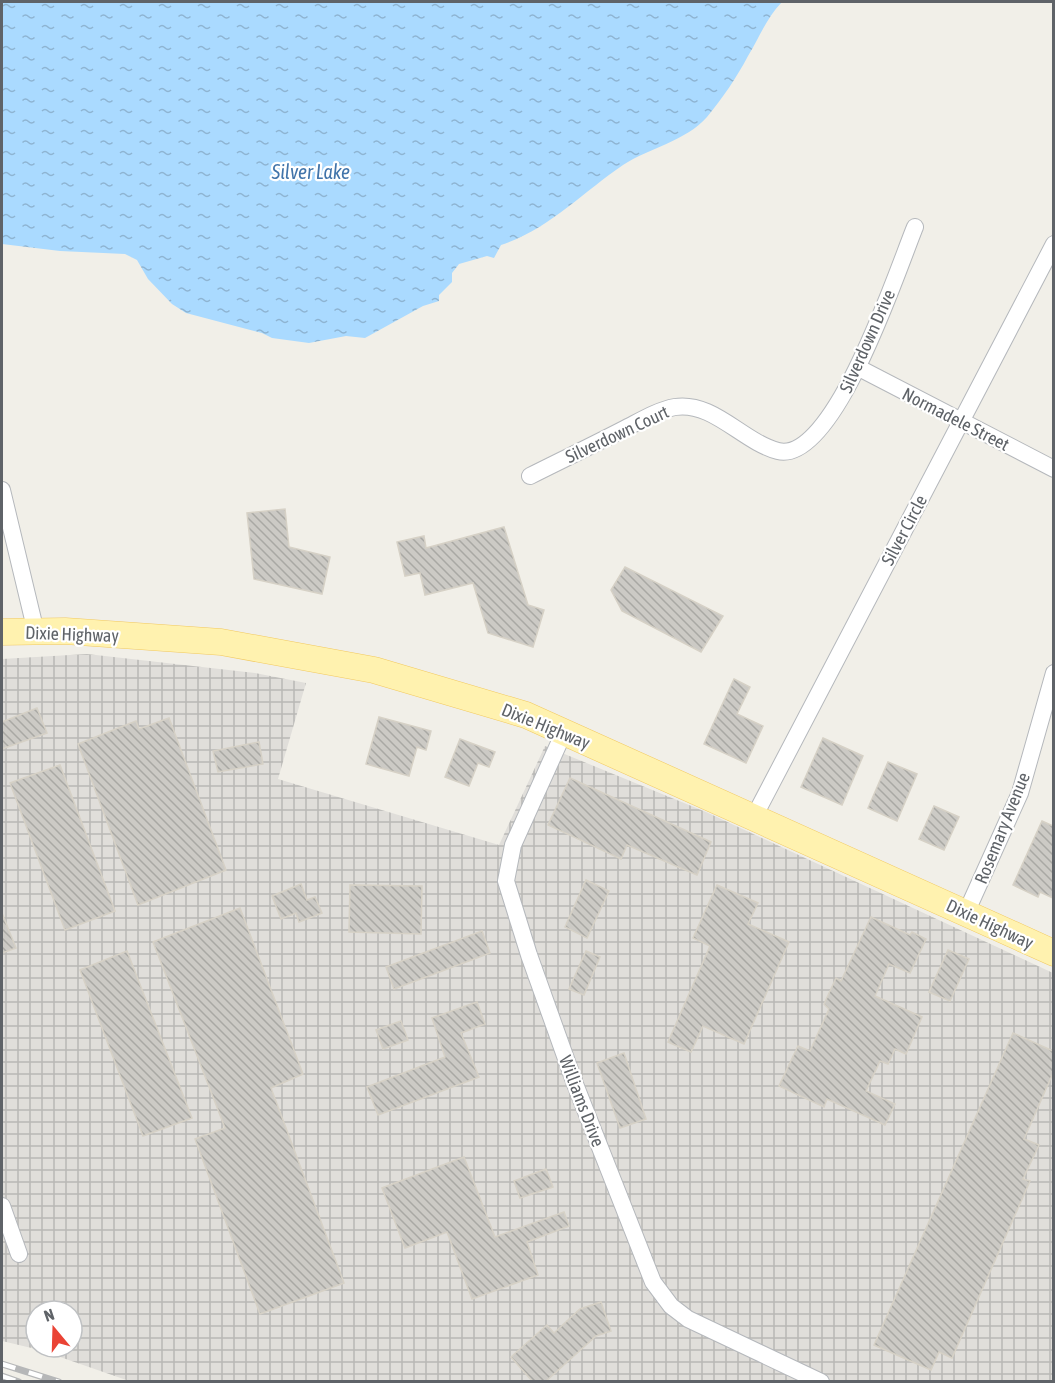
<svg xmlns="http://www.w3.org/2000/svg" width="1055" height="1383" viewBox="0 0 1055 1383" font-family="'Asap Condensed',sans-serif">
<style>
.industrial{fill:url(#industrial-grid);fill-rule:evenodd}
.water{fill:url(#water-ripples)}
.building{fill:url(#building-back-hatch);stroke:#d6d1c6;stroke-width:1.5}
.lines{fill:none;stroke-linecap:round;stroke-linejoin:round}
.street-casing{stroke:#b5b8bc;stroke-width:18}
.primary-casing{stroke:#f2c960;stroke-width:27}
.street{stroke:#fff;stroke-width:16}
.primary{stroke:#fff2af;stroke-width:26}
.rail-casing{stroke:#b6b7b8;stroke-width:7}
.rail{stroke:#fff;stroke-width:4.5;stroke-dasharray:14;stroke-linecap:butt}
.labels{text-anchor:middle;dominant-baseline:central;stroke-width:4.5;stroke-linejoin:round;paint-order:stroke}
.street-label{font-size:18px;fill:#5f6368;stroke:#fff}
.water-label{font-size:20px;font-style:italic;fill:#4174aa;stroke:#fff}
</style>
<defs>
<pattern id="industrial-grid" width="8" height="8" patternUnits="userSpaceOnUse" patternTransform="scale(1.5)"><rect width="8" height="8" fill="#e0deda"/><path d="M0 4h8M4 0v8" fill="none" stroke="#b9b8b5"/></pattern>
<pattern id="water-ripples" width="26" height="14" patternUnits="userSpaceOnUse" patternTransform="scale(1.5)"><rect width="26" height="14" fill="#aadaff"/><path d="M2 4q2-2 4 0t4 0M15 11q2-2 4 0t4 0" fill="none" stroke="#8eb4d2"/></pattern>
<pattern id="building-back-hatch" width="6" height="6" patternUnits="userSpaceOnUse" patternTransform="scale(1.5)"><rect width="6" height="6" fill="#cccac5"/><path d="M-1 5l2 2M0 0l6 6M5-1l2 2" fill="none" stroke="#a9a8a4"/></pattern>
</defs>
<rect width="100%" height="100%" fill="#f1efe8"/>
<path class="industrial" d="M87,654L255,673L306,683L278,779L499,845L545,746L706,812L1053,973V1381L132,1382L40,1350L2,1341V659ZM36,1311H72V1347H36Z"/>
<path class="water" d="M2,2H782C767,17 759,38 748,56C737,77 722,99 707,117C686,141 649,148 623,165C583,192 548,230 501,245L494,258L487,256L459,264L452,273V282L439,295V301L423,306L365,338L346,336L309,343L272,338L262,333L186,313L172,304L148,279L137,260L125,254L60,251L2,244Z"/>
<g class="building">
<polygon points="285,509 289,547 330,557 322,594 254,579 247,513"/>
<polygon points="504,527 528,605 544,610 533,647 488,633 473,583 425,595 420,573 405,576 397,542 424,536 426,548"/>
<polygon points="625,567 723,616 701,652 622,611 611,590"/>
<polygon points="734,679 750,687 737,714 763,726 746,763 704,744"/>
<polygon points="37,708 47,733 2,749 2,722"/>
<polygon points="379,717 431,731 426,750 417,747 409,776 366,764"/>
<polygon points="169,718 226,870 138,905 78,744 136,721 139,729"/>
<polygon points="823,738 863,756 842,805 801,787"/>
<polygon points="460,739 495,752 489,767 478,763 469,786 445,777"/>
<polygon points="259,742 263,764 218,772 213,751"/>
<polygon points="888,762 917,774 897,821 868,808"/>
<polygon points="60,765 115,911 65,930 10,783"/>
<polygon points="570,778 711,842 697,875 627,845 621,859 548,825"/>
<polygon points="934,806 959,817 944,850 919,839"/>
<polygon points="1042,821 1053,826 1053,898 1040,892 1038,897 1013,885"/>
<polygon points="586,880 609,891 587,938 565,927"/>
<polygon points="301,884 307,900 315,897 322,913 299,922 296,913 281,919 272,896"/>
<polygon points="350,885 422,886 421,934 349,932"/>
<polygon points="717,885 758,903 748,924 789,942 744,1044 703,1026 691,1052 668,1042 710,946 693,938"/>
<polygon points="240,908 303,1074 271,1088 344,1283 260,1314 195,1139 225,1128 153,942"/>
<polygon points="2,913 16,948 2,953"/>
<polygon points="871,917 910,935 912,932 926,939 910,973 889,964 875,996 922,1017 906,1054 895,1049 888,1064 880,1061 866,1091 895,1104 885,1125 827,1099 824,1107 779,1086 798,1046 810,1051 829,1009 824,1004 836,978 841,981"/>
<polygon points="482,931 490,953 394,989 386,967"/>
<polygon points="948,950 969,959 950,1001 929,992"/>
<polygon points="127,951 192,1118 143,1136 80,970"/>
<polygon points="586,951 600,957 584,995 569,989"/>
<polygon points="477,1002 485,1024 461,1033 479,1077 378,1115 367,1087 445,1057 432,1018"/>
<polygon points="401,1021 408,1040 383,1049 376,1030"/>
<polygon points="1013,1033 1053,1051 1053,1073 1024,1139 1039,1145 1023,1179 1030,1181 952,1358 939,1352 931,1370 874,1345"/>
<polygon points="624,1053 646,1119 620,1128 597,1063"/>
<polygon points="464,1157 495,1237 564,1212 569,1226 527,1242 538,1275 472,1299 447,1232 405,1248 382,1188"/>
<polygon points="546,1169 553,1187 520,1198 514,1181"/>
<polygon points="601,1302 611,1331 596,1336 545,1382 533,1382 511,1357 547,1325 554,1333 580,1309"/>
</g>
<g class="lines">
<g class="street-casing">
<g id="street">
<polyline points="859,368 1054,469"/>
<path d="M530,476C562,460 593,445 624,429C640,421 658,410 675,407C713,401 743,442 778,451C834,465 898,268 915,227"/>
<polyline points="2,490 36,632"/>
<polyline points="564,732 513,845 506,881 529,955 575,1084 653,1282 671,1306 688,1319 821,1382"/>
<polyline points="754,817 1054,244"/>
<polyline points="966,913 1020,793 1054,673"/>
<polyline points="2,1206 19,1254"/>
</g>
</g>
<g class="primary-casing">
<polyline id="primary" points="2,632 65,631 221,642 374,670 526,715 1054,953"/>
</g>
<use href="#street" class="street"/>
<use href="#primary" class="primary"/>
<g class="rail-casing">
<g id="rail">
<polyline points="2,1364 59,1382"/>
<polyline points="2,1376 19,1382"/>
</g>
</g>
<use href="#rail" class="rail"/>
</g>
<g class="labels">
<g class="street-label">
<text transform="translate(867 341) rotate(-66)">Silverdown Drive</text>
<text transform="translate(956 419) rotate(27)">Normadele Street</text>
<text transform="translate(617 434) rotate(-25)">Silverdown Court</text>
<text transform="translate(904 530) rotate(-62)">Silver Circle</text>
<text transform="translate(72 634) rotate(2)">Dixie Highway</text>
<text transform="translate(546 726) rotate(22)">Dixie Highway</text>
<text transform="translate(1002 828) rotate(-68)">Rosemary Avenue</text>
<text transform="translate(990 924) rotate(25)">Dixie Highway</text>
<text transform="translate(582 1101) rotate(69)">Williams Drive</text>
</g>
<g class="water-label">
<text x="311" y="171">Silver Lake</text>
</g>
</g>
<rect width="1055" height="1383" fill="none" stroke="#5f6368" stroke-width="6"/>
<g transform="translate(54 1329) rotate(341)"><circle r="28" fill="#ffffff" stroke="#bfc1c3" stroke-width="1.5"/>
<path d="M0-4.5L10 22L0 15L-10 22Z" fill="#ea4335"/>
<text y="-9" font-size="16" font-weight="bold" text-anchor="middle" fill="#5f6368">N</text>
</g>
</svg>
